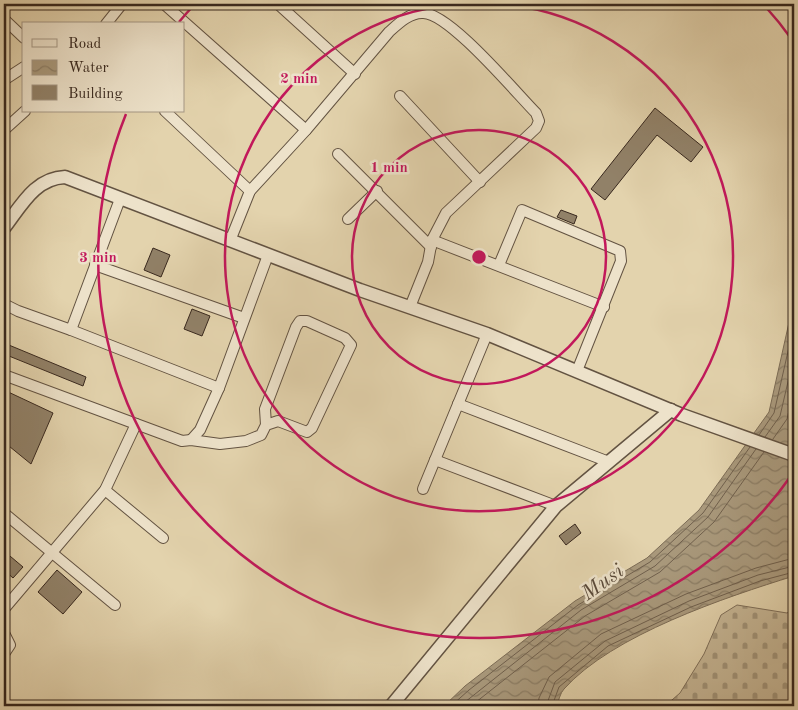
<svg xmlns="http://www.w3.org/2000/svg" width="798" height="710" viewBox="0 0 798 710" font-family="'Old Standard TT',serif">
<style>
.cemetery{fill:url(#cemetery-stones);stroke:#7f6f5a}
.water{fill:url(#water-waves);stroke:#7c6c56}
.lines{fill:none;stroke-linecap:round;stroke-linejoin:round}
.shore{stroke:#70604d;stroke-width:1}
.building{fill:#918168;stroke:#38281e}
.minor-casing{stroke:#635342;stroke-width:12}
.tertiary-casing{stroke:#635342;stroke-width:15}
.minor{stroke:#ede2ca;stroke-width:10}
.tertiary{stroke:#ede2ca;stroke-width:12}
.ring{fill:none;stroke:#c2185b;stroke-width:2.5}
.labels{text-anchor:middle;dominant-baseline:central;stroke-width:5;stroke-linejoin:round;paint-order:stroke}
.water-label{font-size:21px;font-style:italic;fill:#5a4a3a;stroke:#ede2ca}
.centre{fill:#c2185b;stroke:#ede2ca;stroke-width:2.5}
.ring-label{font-size:15px;text-anchor:middle;font-weight:bold;fill:#c2185b;stroke:#ede2ca;stroke-width:5;stroke-linejoin:round;paint-order:stroke}
</style>
<defs>
<pattern id="cemetery-stones" width="16" height="16" patternUnits="userSpaceOnUse" patternTransform="scale(1.25)"><rect width="16" height="16" fill="#c6b695"/><path d="M2 7V4a2 2 0 0 1 4 0v3zM10 15v-3a2 2 0 0 1 4 0v3z" fill="#a29479"/></pattern>
<pattern id="water-waves" width="16" height="10" patternUnits="userSpaceOnUse" patternTransform="scale(1.25)"><rect width="16" height="10" fill="#a9997c"/><path d="M0 5q4-4 8 0t8 0" fill="none" stroke="#8b7d65"/></pattern>
</defs>
<rect width="100%" height="100%" fill="#e3d3ad"/>
<filter id="stains"><feTurbulence type="fractalNoise" baseFrequency=".004" numOctaves="4"/><feColorMatrix values="0 0 0 0 .2 0 0 0 0 .09 0 0 0 0 .02 0 0 0 .5 -.17"/></filter>
<radialGradient id="worn" r=".72"><stop offset=".6" stop-color="#630" stop-opacity="0"/><stop offset="1" stop-color="#630" stop-opacity=".3"/></radialGradient>
<polygon class="cemetery" points="737,605 787,613 794,609 794,706 665,706 680,693 704,654 721,615"/>
<path class="water" d="M794,300V576C726,597 612,635 564,689C560,693 559,701 556,706H444L465,686L575,601L647,558L699,510L769,412Z"/>
<g class="lines">
<g class="shore">
<polyline points="759,435 774,413 794,325"/>
<polyline points="765,437 780,416 794,356"/>
<polyline points="773,439 787,419 794,389"/>
<polyline points="451,706 469,690 578,605 650,562 703,513 750,447"/>
<polyline points="460,706 581,610 655,566 708,517 756,449"/>
<polyline points="471,706 585,616 660,572 714,522 764,452"/>
<polyline points="538,706 539,698 549,677 601,634 686,594 756,568 794,558"/>
<polyline points="546,706 555,682 605,641 689,601 758,575 794,566"/>
<polyline points="552,706 559,687 608,646 691,607 760,581 794,572"/>
</g>
</g>
<g class="building">
<polygon points="655,108 703,147 691,162 657,135 605,200 591,189"/>
<polygon points="561,210 577,216 574,224 557,217"/>
<polygon points="153,248 170,255 161,277 144,270"/>
<polygon points="192,309 210,316 202,336 184,329"/>
<polygon points="4,343 86,377 83,386 4,354"/>
<polygon points="4,390 53,413 31,464 4,442"/>
<polygon points="575,524 581,533 566,545 559,536"/>
<polygon points="4,551 23,567 13,578 4,570"/>
<polygon points="57,570 82,592 63,614 38,592"/>
</g>
<g class="lines">
<g class="minor-casing">
<g id="minor">
<polyline points="164,4 306,130"/>
<polyline points="278,4 355,74"/>
<polyline points="4,19 24,38"/>
<polyline points="106,24 122,4"/>
<polyline points="4,80 24,67"/>
<polyline points="400,96 480,182"/>
<polyline points="165,111 250,191"/>
<polyline points="4,130 25,111"/>
<polyline points="338,154 431,247"/>
<polyline points="348,219 377,191"/>
<polyline points="432,240 604,307"/>
<path d="M230,241L250,191L306,130L389,32C398,24 409,13 422,13C448,11 516,93 536,113L539,121L536,128L446,213L432,240L428,262L410,307"/>
<polyline points="95,265 244,318"/>
<polyline points="499,265 522,210 620,251 621,261 577,371"/>
<polyline points="4,304 18,311 71,330 219,388"/>
<polyline points="71,330 120,199"/>
<polyline points="4,375 182,441 191,440 220,444 246,441 261,435 266,425 278,421 307,432 312,428 351,345 345,338 307,321 300,321 296,327 265,409 266,425"/>
<polyline points="458,404 609,462"/>
<polyline points="191,440 200,430 219,388 268,255"/>
<polyline points="435,460 556,506"/>
<polyline points="423,489 487,334"/>
<polyline points="105,490 163,538"/>
<polyline points="4,513 115,605"/>
<polyline points="4,609 105,490 136,424"/>
<polyline points="4,633 10,645 4,654"/>
</g>
</g>
<g class="tertiary-casing">
<g id="tertiary">
<path d="M4,228C21,206 35,178 65,177L360,290L487,334L682,415L794,455"/>
<polyline points="391,706 556,506 671,410"/>
</g>
</g>
<use href="#minor" class="minor"/>
<use href="#tertiary" class="tertiary"/>
</g>
<g class="ring">
<circle cx="479" cy="257" r="127"/>
<path d="M499 4A254 254 0 1 1 459 4"/>
<path d="M793 473A381 381 0 0 1 126 114M179 22A381 381 0 0 1 194 5M764 5A381 381 0 0 1 793 41"/>
</g>
<g class="labels">
<g class="water-label">
<text transform="translate(603 583) rotate(-36)">Musi</text>
</g>
</g>
<circle cx="479" cy="257" r="8" class="centre"/>
<g class="ring-label">
<text x="299" y="83">2 min</text>
<text x="389" y="172">1 min</text>
<text x="98" y="262">3 min</text>
</g>
<rect width="798" height="710" fill="none" stroke="#e3d3ad" stroke-width="20"/>
<rect x="5" y="5" width="788" height="700" fill="none" stroke="#38281e" stroke-width="2.5"/>
<rect x="10" y="10" width="778" height="690" fill="none" stroke="#38281e"/>
<rect x="22" y="22" width="162" height="90" fill="#ede2ca" stroke="#a59885"/>
<rect x="32" y="39" width="25" height="8" fill="#ede2ca" stroke="#a59885"/>
<text x="68" y="48" font-size="15" fill="#38281e">Road</text>
<rect x="32" y="60" width="25" height="15" fill="url(#water-waves)" stroke="#a59885"/>
<text x="68" y="72" font-size="15" fill="#38281e">Water</text>
<rect x="32" y="85" width="25" height="15" fill="#918168" stroke="#a59885"/>
<text x="68" y="98" font-size="15" fill="#38281e">Building</text>
<rect width="100%" height="100%" filter="url(#stains)"/>
<rect width="100%" height="100%" fill="url(#worn)"/>
</svg>
